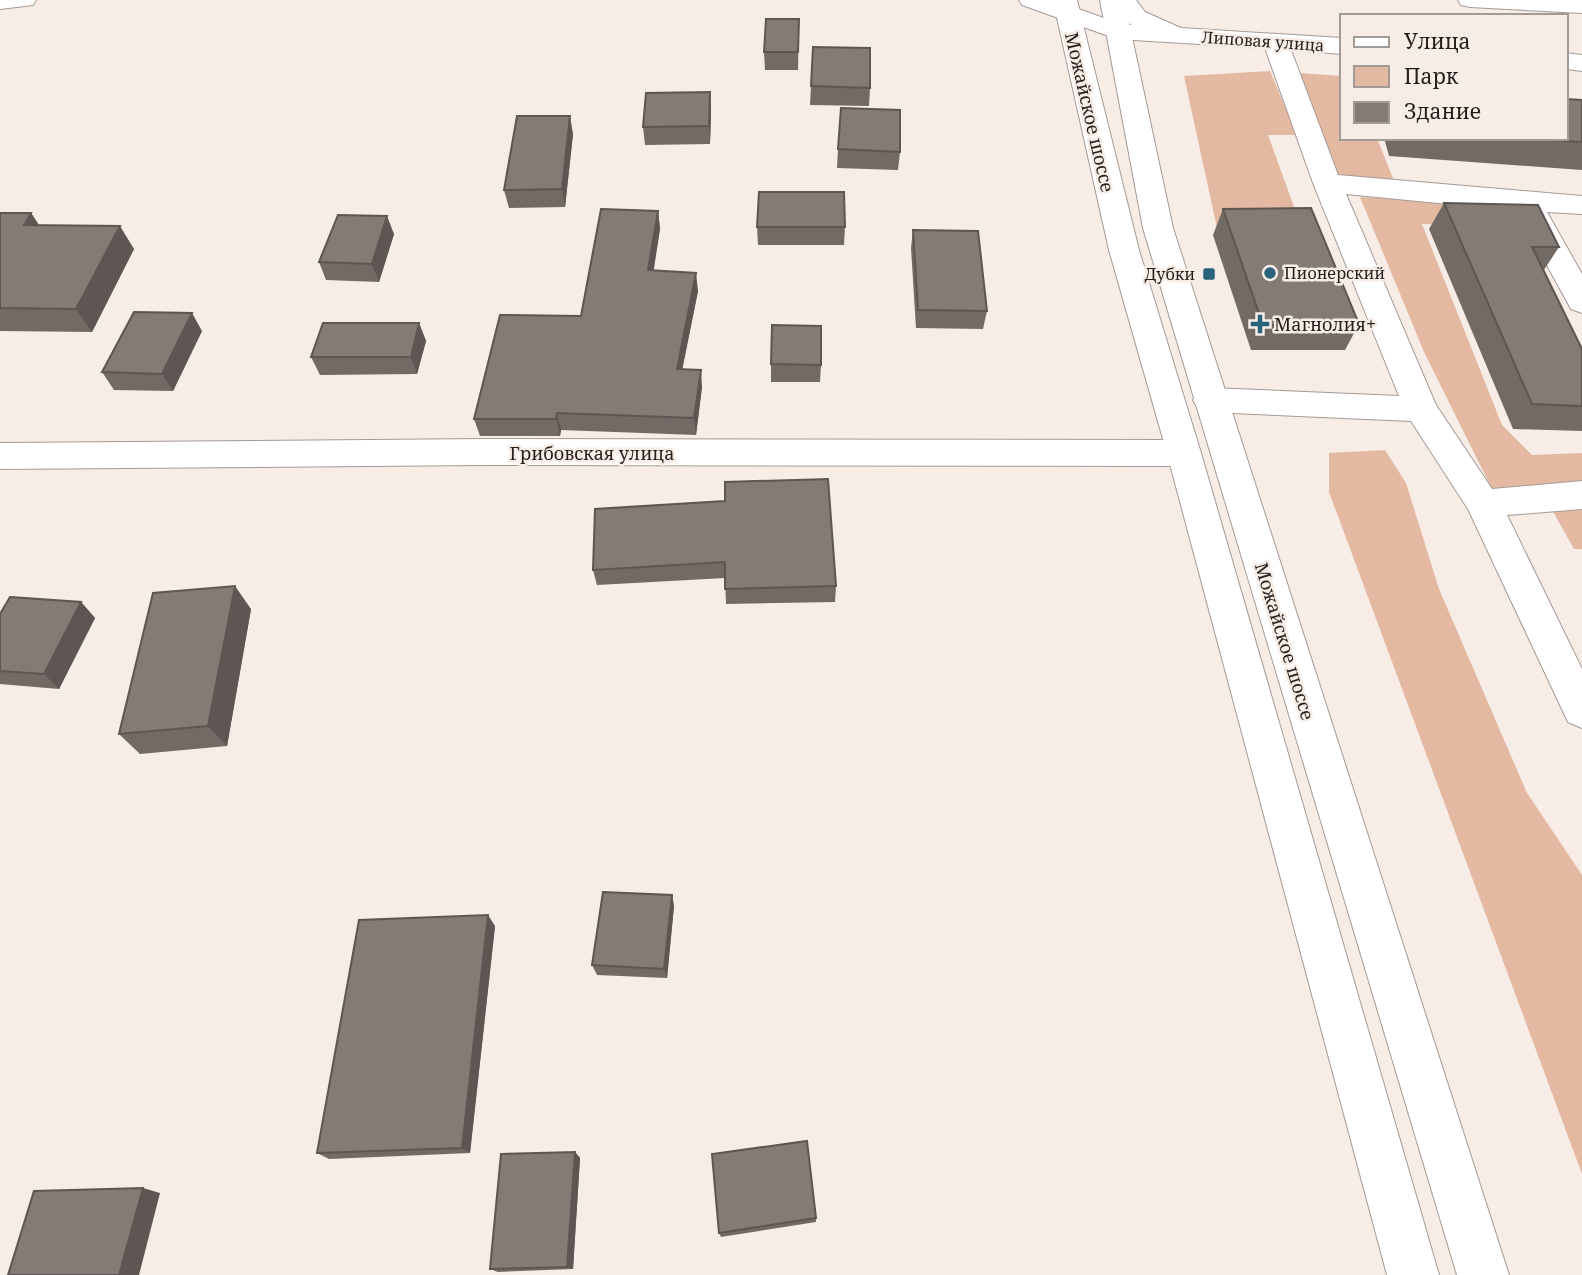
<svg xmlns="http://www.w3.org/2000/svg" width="1582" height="1275" viewBox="0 0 1582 1275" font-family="'Noto Serif',serif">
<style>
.green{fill:#e4b9a2}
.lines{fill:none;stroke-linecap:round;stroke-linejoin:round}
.minor-casing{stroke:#a59a95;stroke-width:2}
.major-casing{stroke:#a59a95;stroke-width:2}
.minor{fill:#fff;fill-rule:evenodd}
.major{fill:#fff;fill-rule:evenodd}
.wall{fill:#726a65}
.shaded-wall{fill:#5d5652}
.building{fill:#857b75;stroke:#5d5652;stroke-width:2}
.poi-dot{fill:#29627b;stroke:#f7ece6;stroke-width:2.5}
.labels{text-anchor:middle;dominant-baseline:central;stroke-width:5;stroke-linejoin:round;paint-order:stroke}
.far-street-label{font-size:16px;fill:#231f1c;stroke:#f7ece6}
.far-poi-label{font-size:16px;fill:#231f1c;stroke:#f7ece6;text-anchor:start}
.street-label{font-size:18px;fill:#231f1c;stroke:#f7ece6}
.poi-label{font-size:18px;fill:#231f1c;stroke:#f7ece6;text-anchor:start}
</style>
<rect width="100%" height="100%" fill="#f7ece6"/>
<g class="green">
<polygon points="1270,71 1297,135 1268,135 1301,226 1217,228 1184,76"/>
<polygon points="1299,73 1342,76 1342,138 1377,138 1394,181 1334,175"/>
<polygon points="1360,197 1502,205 1519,225 1422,224 1502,425 1532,455 1582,453 1582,483 1492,489 1424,352"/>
<polygon points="1385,450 1406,483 1439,589 1527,793 1582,875 1582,1174 1329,492 1329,453"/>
<polygon points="1582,506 1582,549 1574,549 1551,508"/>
</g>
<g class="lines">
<g class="minor-casing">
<g id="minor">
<polygon points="0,0 36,0 33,5 0,9"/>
<polygon points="1019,0 1054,0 1120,24 1132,25 1127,22 1112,0 1136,0 1145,12 1181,28 1342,38 1342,54 1291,50 1338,175 1582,196 1582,214 1547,212 1582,274 1582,313 1571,309 1522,220 1510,210 1346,194 1436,405 1492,489 1582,481 1582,509 1507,515 1582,669 1582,728 1568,722 1468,509 1411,421 1210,412 1198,409 1193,400 1198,391 1210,388 1399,396 1313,183 1265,48 1117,39 1022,5"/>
<polygon points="1458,0 1582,0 1582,13 1470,7 1461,5"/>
<polygon points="1566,53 1582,55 1582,71 1566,69"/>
<polygon points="484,439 1184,440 1196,444 1201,453 1196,462 1184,466 484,465 0,469 0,443"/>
</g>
</g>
<g class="major-casing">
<g id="major">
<polygon points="1053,0 1077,0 1139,250 1201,453 1439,1275 1387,1275 1167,453 1109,250"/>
<polygon points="1100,0 1124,0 1173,228 1509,1275 1457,1275 1143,228"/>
</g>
</g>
<use href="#minor" class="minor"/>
<use href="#major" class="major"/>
</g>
<g class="wall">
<polygon points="799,19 798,70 765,70 764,52"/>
<polygon points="811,86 870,88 869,106 810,105"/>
<polygon points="710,92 711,111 710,144 645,145 643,127"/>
<polygon points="1582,100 1582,170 1389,156 1384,138 1566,138"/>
<polygon points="573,134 565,207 509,208 504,190"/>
<polygon points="838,149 900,152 898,170 837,168"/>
<polygon points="1444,203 1559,247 1544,270 1582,349 1582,431 1513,429 1429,229"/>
<polygon points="1223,209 1359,324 1345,350 1251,350 1213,235"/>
<polygon points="658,211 660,229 653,270 698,291 682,369 702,387 696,435 561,430 560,436 480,436 474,419 581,316"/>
<polygon points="0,213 31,213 39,225 134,249 92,332 0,331"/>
<polygon points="757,227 845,227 844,245 758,245"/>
<polygon points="913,230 987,311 983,329 916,328 911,248"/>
<polygon points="394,234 379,282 326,280 319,262"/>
<polygon points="419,323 426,341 417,374 320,375 311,357"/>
<polygon points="202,331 173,391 114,390 102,372"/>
<polygon points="771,364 821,365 820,382 771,382"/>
<polygon points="595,509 836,586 835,602 726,604 725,578 597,585 593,570"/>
<polygon points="81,602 95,618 59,689 0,684 0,614"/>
<polygon points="251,609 227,746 140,754 119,734"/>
<polygon points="672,895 674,906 667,978 597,975 592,965"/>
<polygon points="495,926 470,1153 329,1159 317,1153"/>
<polygon points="575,1152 580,1158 573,1269 498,1272 490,1269"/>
<polygon points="816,1218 816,1222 721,1237 719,1233"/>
</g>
<g class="shaded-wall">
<polygon points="710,92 711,111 710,144 709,126"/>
<polygon points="570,116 573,134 565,207 562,189"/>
<polygon points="658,211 660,229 651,288 648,270"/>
<polygon points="31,213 46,236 24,225"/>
<polygon points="387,216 394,234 379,282 372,264"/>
<polygon points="120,226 134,249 92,332 76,309"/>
<polygon points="696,273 698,291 679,386 677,369"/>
<polygon points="192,313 202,331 173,391 162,374"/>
<polygon points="419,323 426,341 417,374 411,357"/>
<polygon points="701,370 702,387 696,435 694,418"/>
<polygon points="557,413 561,430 560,436 556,419"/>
<polygon points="235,586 251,609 227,746 208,726"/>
<polygon points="81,602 95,618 59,689 44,674"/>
<polygon points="672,895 674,906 667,978 664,969"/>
<polygon points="488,915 495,926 470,1153 462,1148"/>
<polygon points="575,1152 580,1158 573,1269 567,1267"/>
<polygon points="143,1188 160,1193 139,1275 119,1275"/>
</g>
<g class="building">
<polygon points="766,19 799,19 798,52 764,52"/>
<polygon points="813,47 870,48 870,88 811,86"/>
<polygon points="710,92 709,126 643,127 646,93"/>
<polygon points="1566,99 1582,100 1582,142 1522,138 1566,138"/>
<polygon points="841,108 900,110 900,152 838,149"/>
<polygon points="517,116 570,116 562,189 504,190"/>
<polygon points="759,192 844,192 845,227 757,227"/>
<polygon points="1444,203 1538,205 1559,247 1532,247 1582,349 1582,406 1532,404"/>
<polygon points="1311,208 1359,324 1263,325 1223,209"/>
<polygon points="601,209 658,211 648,270 696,273 677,369 701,370 694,418 557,413 556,419 474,419 500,315 581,316"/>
<polygon points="0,213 31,213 24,225 120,226 76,309 0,308"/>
<polygon points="338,215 387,216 372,264 319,262"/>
<polygon points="913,230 978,231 987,311 918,310"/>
<polygon points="134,312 192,313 162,374 102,372"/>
<polygon points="323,323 419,323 411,357 311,357"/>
<polygon points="772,325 821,326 821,365 771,364"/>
<polygon points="828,479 836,586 725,589 725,562 593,570 595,509 725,501 725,482"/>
<polygon points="235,586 208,726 119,734 153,593"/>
<polygon points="10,597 81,602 44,674 0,671 0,614"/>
<polygon points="603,892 672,895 664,969 592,965"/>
<polygon points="488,915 462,1148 317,1153 359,920"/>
<polygon points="807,1141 816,1218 719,1233 712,1154"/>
<polygon points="575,1152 567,1267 490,1269 501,1154"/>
<polygon points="143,1188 119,1275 8,1275 34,1191"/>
</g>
<g class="poi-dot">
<circle cx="1270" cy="273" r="7"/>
<rect x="1202" y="267" width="14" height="14" rx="3.5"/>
<path d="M1256.5 313.5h7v7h7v7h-7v7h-7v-7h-7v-7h7z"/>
</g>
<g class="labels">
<g class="far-street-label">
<text transform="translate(1263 41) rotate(4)">Липовая улица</text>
</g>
<g class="far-poi-label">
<text x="1284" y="273">Пионерский</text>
<text x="1195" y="274" text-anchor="end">Дубки</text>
</g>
<g class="street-label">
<text transform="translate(1090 112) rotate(77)">Можайское шоссе</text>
<text x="592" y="453">Грибовская улица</text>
<text transform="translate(1285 641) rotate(73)">Можайское шоссе</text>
</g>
<g class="poi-label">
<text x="1274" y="324">Магнолия+</text>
</g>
</g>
<rect x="1340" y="14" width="228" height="126" fill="#f7ece6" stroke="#a29a95" stroke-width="2"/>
<rect x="1354" y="37" width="35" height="10" fill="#ffffff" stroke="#a29a95" stroke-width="2"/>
<text x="1404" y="49" font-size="21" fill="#231f1c">Улица</text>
<rect x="1354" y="66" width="35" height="21" fill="#e4b9a2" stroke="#a29a95" stroke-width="2"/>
<text x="1404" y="84" font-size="21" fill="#231f1c">Парк</text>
<rect x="1354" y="102" width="35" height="21" fill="#857b75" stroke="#a29a95" stroke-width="2"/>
<text x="1404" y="119" font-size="21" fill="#231f1c">Здание</text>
</svg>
